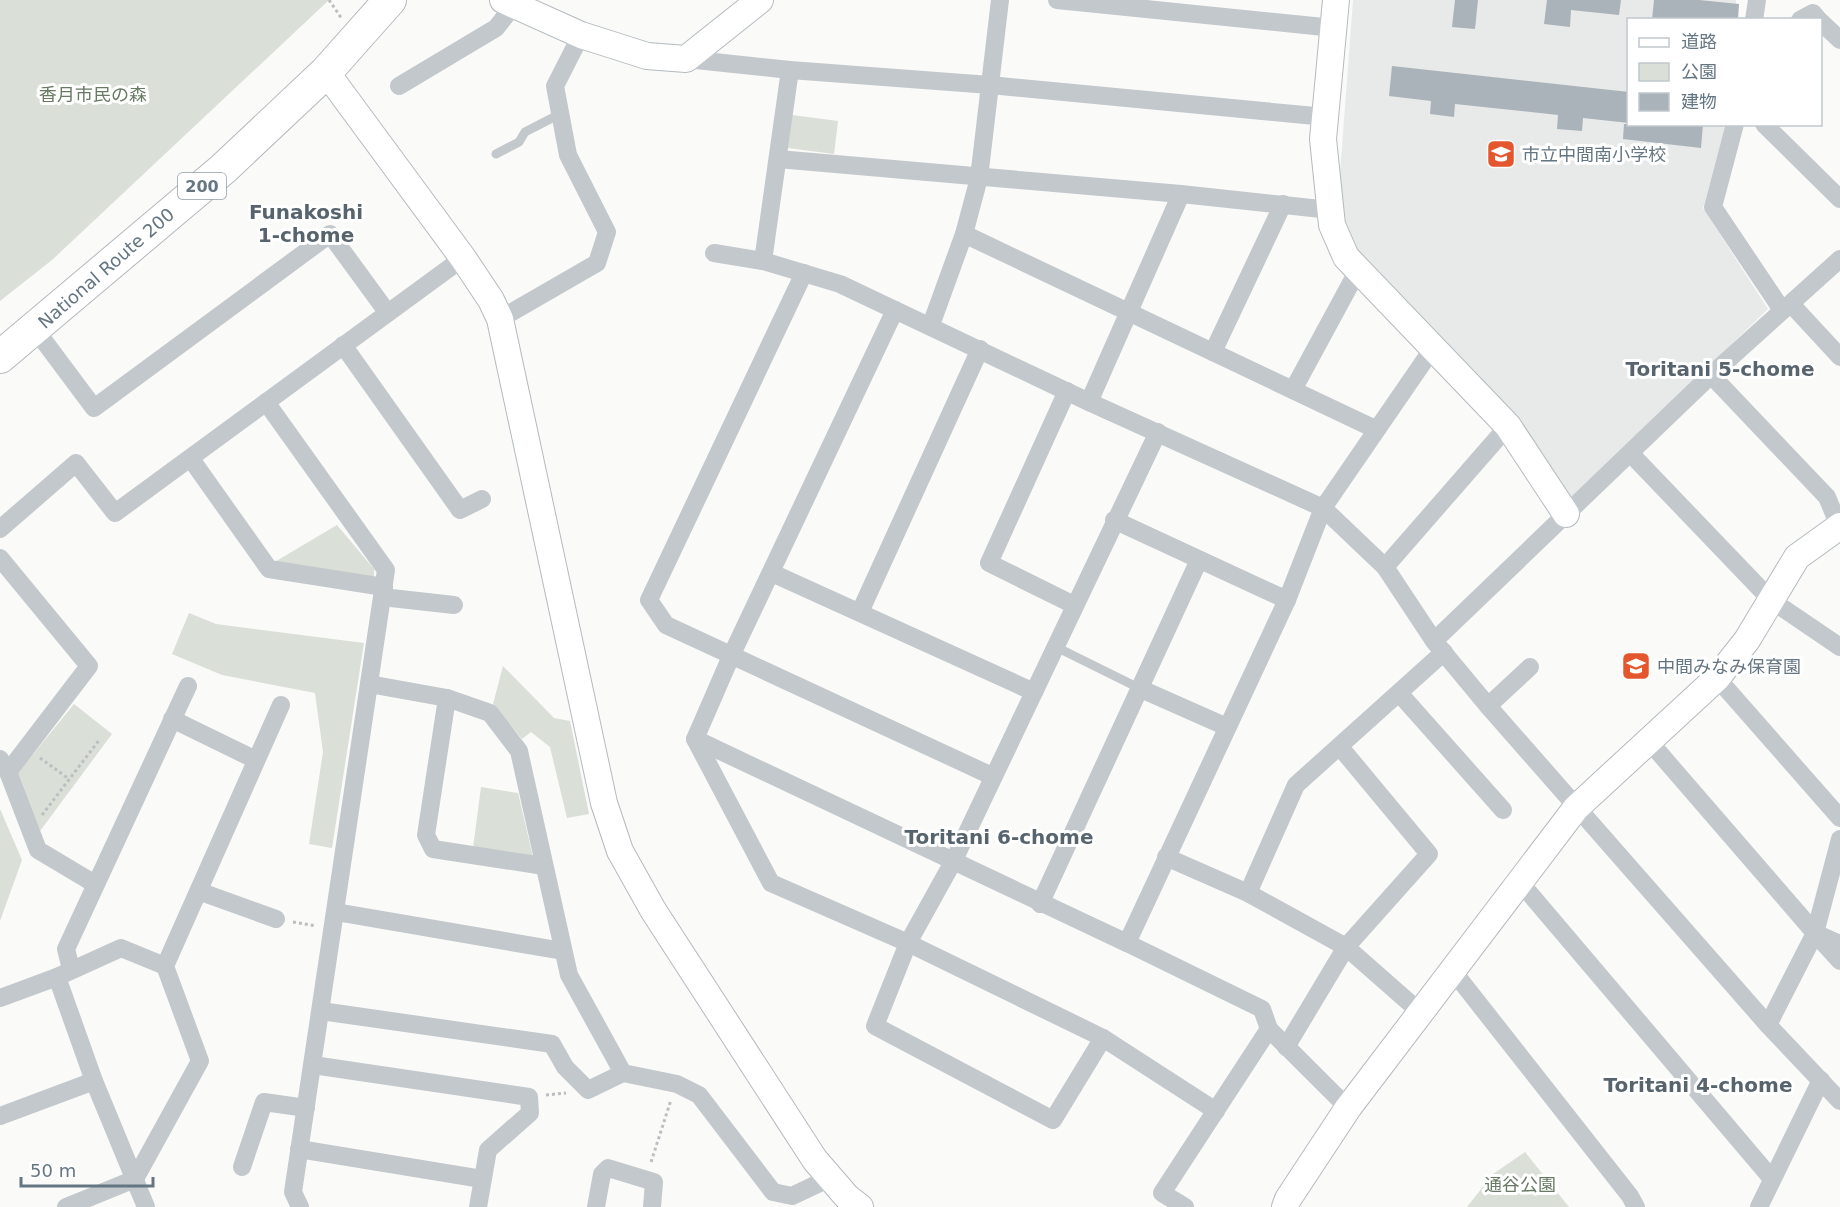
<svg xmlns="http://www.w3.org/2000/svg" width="1840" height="1207" viewBox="0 0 1840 1207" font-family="'DejaVu Sans','Noto Sans JP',sans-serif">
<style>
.built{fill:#e8e9e9}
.green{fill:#dadfd7}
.building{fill:#aab3b9}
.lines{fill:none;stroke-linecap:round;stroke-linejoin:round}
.secondary-casing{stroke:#b3babf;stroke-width:28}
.highway-casing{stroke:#b4b9bd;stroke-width:34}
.path{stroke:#bbbfc2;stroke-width:3;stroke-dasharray:3 3;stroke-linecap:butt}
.lane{stroke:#c3c8cc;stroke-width:9}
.street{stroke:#c3c8cc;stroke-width:18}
.secondary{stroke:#fff;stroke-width:26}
.highway{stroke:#fff;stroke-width:32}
.labels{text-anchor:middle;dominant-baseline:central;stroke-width:6;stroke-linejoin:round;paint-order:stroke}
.shield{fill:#fff;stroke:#939fa8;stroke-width:1.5}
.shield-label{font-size:16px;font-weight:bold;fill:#657683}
.park-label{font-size:18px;fill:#687a64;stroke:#fff}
.poi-label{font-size:18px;fill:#657683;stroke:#fff;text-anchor:start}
.street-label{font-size:18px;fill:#657683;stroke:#fff}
.neighbourhood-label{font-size:20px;font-weight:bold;fill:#57646e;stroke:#fff}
</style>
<rect width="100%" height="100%" fill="#fafaf8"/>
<polygon class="built" points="1353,0 1736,0 1737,19 1628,20 1628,124 1726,125 1703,208 1768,309 1569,501 1349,242 1340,219 1339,187"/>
<g class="green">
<polygon points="0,0 329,0 52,260 0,301"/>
<polygon points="792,115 838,121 834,154 788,148"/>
<polygon points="337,525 374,569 374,578 273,563"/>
<polygon points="189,613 216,624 364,643 332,848 309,844 323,752 315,693 222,675 172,654"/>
<polygon points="503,666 554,718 570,721 589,814 567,818 550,747 531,732 522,739 493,704"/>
<polygon points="74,704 112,734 40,831 17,774"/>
<polygon points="481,787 518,793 533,857 473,848"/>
<polygon points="0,809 22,860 0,921"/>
<polygon points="1525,1152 1569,1207 1467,1207 1493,1174"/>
</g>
<g class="building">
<polygon points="1455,0 1478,0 1475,29 1452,27"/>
<polygon points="1547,0 1621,0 1619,15 1571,10 1570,27 1544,24"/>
<polygon points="1654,0 1699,0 1739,4 1738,20 1652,20"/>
<polygon points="1392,66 1629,92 1629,123 1583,118 1582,131 1557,129 1558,115 1455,104 1454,117 1430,114 1431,101 1389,96"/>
<polygon points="1624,124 1703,124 1701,148 1623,139"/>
</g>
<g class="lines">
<g class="secondary-casing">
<g id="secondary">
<polyline points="503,0 581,35 647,56 686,59 760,0"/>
<polyline points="1336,0 1323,139 1332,225 1346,257 1508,426 1566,514"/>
<polyline points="326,72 463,258 491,300 500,319 604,803 620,851 653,910 815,1160 847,1197 860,1207"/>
<polyline points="1285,1207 1288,1199 1348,1108 1576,808 1717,678 1747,640 1797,557 1840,526"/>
</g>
</g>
<g class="highway-casing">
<polyline id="highway" points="0,357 223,169 326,72 390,0"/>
</g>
<g class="path">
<polyline points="329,0 342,19"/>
<polyline points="40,758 69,779"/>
<polyline points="42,815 100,739"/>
<polyline points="293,922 316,926"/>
<polyline points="546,1095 566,1093"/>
<polyline points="651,1162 671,1100"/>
</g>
<g class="lane">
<polyline points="496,154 519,142 525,132 560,114"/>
<polyline points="1054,646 1141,689"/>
</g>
<g class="street">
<polyline points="1057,0 1334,28"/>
<polyline points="1754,20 1757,0"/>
<polyline points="1800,20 1813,13 1819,20"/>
<polyline points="1820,21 1840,40"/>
<polyline points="686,59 790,70 990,85 1326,117"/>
<polyline points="399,86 496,28 518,0"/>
<polyline points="1735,124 1713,207 1782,310"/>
<polyline points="1764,124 1840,199"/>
<polyline points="778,159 1181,194 1330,210"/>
<polyline points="964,234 1375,429"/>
<polyline points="714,253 763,261 840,284 1089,402 1323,508 1385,567 1434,641 1488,706 1768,1025 1840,1101"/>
<polyline points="763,261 790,70"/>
<polyline points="804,273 649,600 666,625 992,776"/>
<polyline points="1791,304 1840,357"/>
<polyline points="895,310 732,654 695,739 771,883 908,943 1103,1038 1216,1111"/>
<polyline points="500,319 597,263 607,232 568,155 555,86 581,35"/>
<polyline points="931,325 964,234 979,178 1000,0"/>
<polyline points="35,329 94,408 330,234 387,312"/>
<polyline points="343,345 460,510 482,499"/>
<polyline points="1213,352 1283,204"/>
<polyline points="1711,375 1827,497 1839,526"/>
<polyline points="1293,390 1358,270"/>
<polyline points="1067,391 989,563 1074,605"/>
<polyline points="266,402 386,570 293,1192 300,1207"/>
<polyline points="1089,402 1181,194"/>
<polyline points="1631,454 1771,600 1840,647"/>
<polyline points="191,459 269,569 384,587"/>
<polyline points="1114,520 1287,600"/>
<polyline points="0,529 76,463 115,513 463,258"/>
<polyline points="0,558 89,666 8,772"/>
<polyline points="1385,567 1508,426"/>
<polyline points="772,573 1034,692"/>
<polyline points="382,597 454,605"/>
<polyline points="860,612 980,349"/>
<polyline points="1434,641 1711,375 1840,259"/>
<polyline points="1717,678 1840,818"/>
<polyline points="369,684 447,698 490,713 519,751 569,975 623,1073 677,1084 699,1095 773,1192 792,1196 830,1178"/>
<polyline points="1141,689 1227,727"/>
<polyline points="1399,693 1503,810"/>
<polyline points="447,698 426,835 433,849 544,866"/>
<polyline points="1488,706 1530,667"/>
<polyline points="172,719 256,760"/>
<polyline points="695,739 1127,943"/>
<polyline points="1648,740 1815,933 1840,944"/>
<polyline points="0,759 8,772 38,850 95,884"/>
<polyline points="1166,857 1248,893 1346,947 1420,1012"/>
<polyline points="1520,882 1772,1179"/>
<polyline points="201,892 276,919"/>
<polyline points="1248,893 1296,785 1444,652"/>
<polyline points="1040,904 1199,560"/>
<polyline points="336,912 563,951"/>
<polyline points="1819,938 1840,961"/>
<polyline points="71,969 66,949 188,686"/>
<polyline points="1453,971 1630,1196 1636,1207"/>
<polyline points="57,977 94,1081 146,1207"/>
<polyline points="0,998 57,977 121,948 165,966"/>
<polyline points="321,1011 552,1044 565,1067 588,1090 623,1073"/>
<polyline points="1768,1025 1815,933 1840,839"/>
<polyline points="1103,1038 1053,1120 875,1026 908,943 954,860 1158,432"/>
<polyline points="1286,1047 1346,947 1429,854 1340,747"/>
<polyline points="313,1065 529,1097 530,1113 488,1150 478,1207"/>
<polyline points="1348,1108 1269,1029 1262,1009 1127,943 1287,600 1323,508 1433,348"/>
<polyline points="0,1116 94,1081"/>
<polyline points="299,1149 482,1179"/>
<polyline points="242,1167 264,1102 306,1108"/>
<polyline points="66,1207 135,1179 200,1061 165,966 281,705"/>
<polyline points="596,1207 602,1174 608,1168 654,1182 652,1207"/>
<polyline points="1185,1207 1162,1193 1269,1029"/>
<polyline points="1759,1207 1821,1080"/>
</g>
<use href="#secondary" class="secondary"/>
<use href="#highway" class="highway"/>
</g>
<defs>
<g id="school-square" transform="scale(1.5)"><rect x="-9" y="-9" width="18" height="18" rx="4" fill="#e4572e" stroke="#fff"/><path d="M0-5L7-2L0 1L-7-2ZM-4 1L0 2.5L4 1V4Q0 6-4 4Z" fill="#fff"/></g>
</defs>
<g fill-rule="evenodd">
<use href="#school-square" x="1501" y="154"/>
<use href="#school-square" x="1636" y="666"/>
</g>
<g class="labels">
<rect class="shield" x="178" y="173" width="48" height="26" rx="4.5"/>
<g class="shield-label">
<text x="202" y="186">200</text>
</g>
<g class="park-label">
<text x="93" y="94">香月市民の森</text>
<text x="1520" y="1184">通谷公園</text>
</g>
<g class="poi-label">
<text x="1522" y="154">市立中間南小学校</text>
<text x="1657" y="666">中間みなみ保育園</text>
</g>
<g class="street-label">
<text transform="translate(106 268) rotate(-41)">National Route 200</text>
</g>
<g class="neighbourhood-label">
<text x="306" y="212">Funakoshi<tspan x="306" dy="23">1-chome</tspan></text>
<text x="1720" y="369">Toritani 5-chome</text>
<text x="999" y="837">Toritani 6-chome</text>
<text x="1698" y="1085">Toritani 4-chome</text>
</g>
</g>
<rect x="1627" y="18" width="195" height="108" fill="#ffffff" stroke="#c1c8cd" stroke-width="1.5"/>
<rect x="1639" y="38" width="30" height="9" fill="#ffffff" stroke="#c1c8cd" stroke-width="1.5"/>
<text x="1681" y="48" font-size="18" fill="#657683">道路</text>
<rect x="1639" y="63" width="30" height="18" fill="#dadfd7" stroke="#c1c8cd" stroke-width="1.5"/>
<text x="1681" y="78" font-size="18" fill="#657683">公園</text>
<rect x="1639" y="93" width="30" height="18" fill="#aab3b9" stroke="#c1c8cd" stroke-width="1.5"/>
<text x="1681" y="108" font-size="18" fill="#657683">建物</text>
<path d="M21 1177v9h132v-9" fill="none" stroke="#657683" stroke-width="3"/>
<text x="30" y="1177" font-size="18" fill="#657683" stroke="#ffffff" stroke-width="4.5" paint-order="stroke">50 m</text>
</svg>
